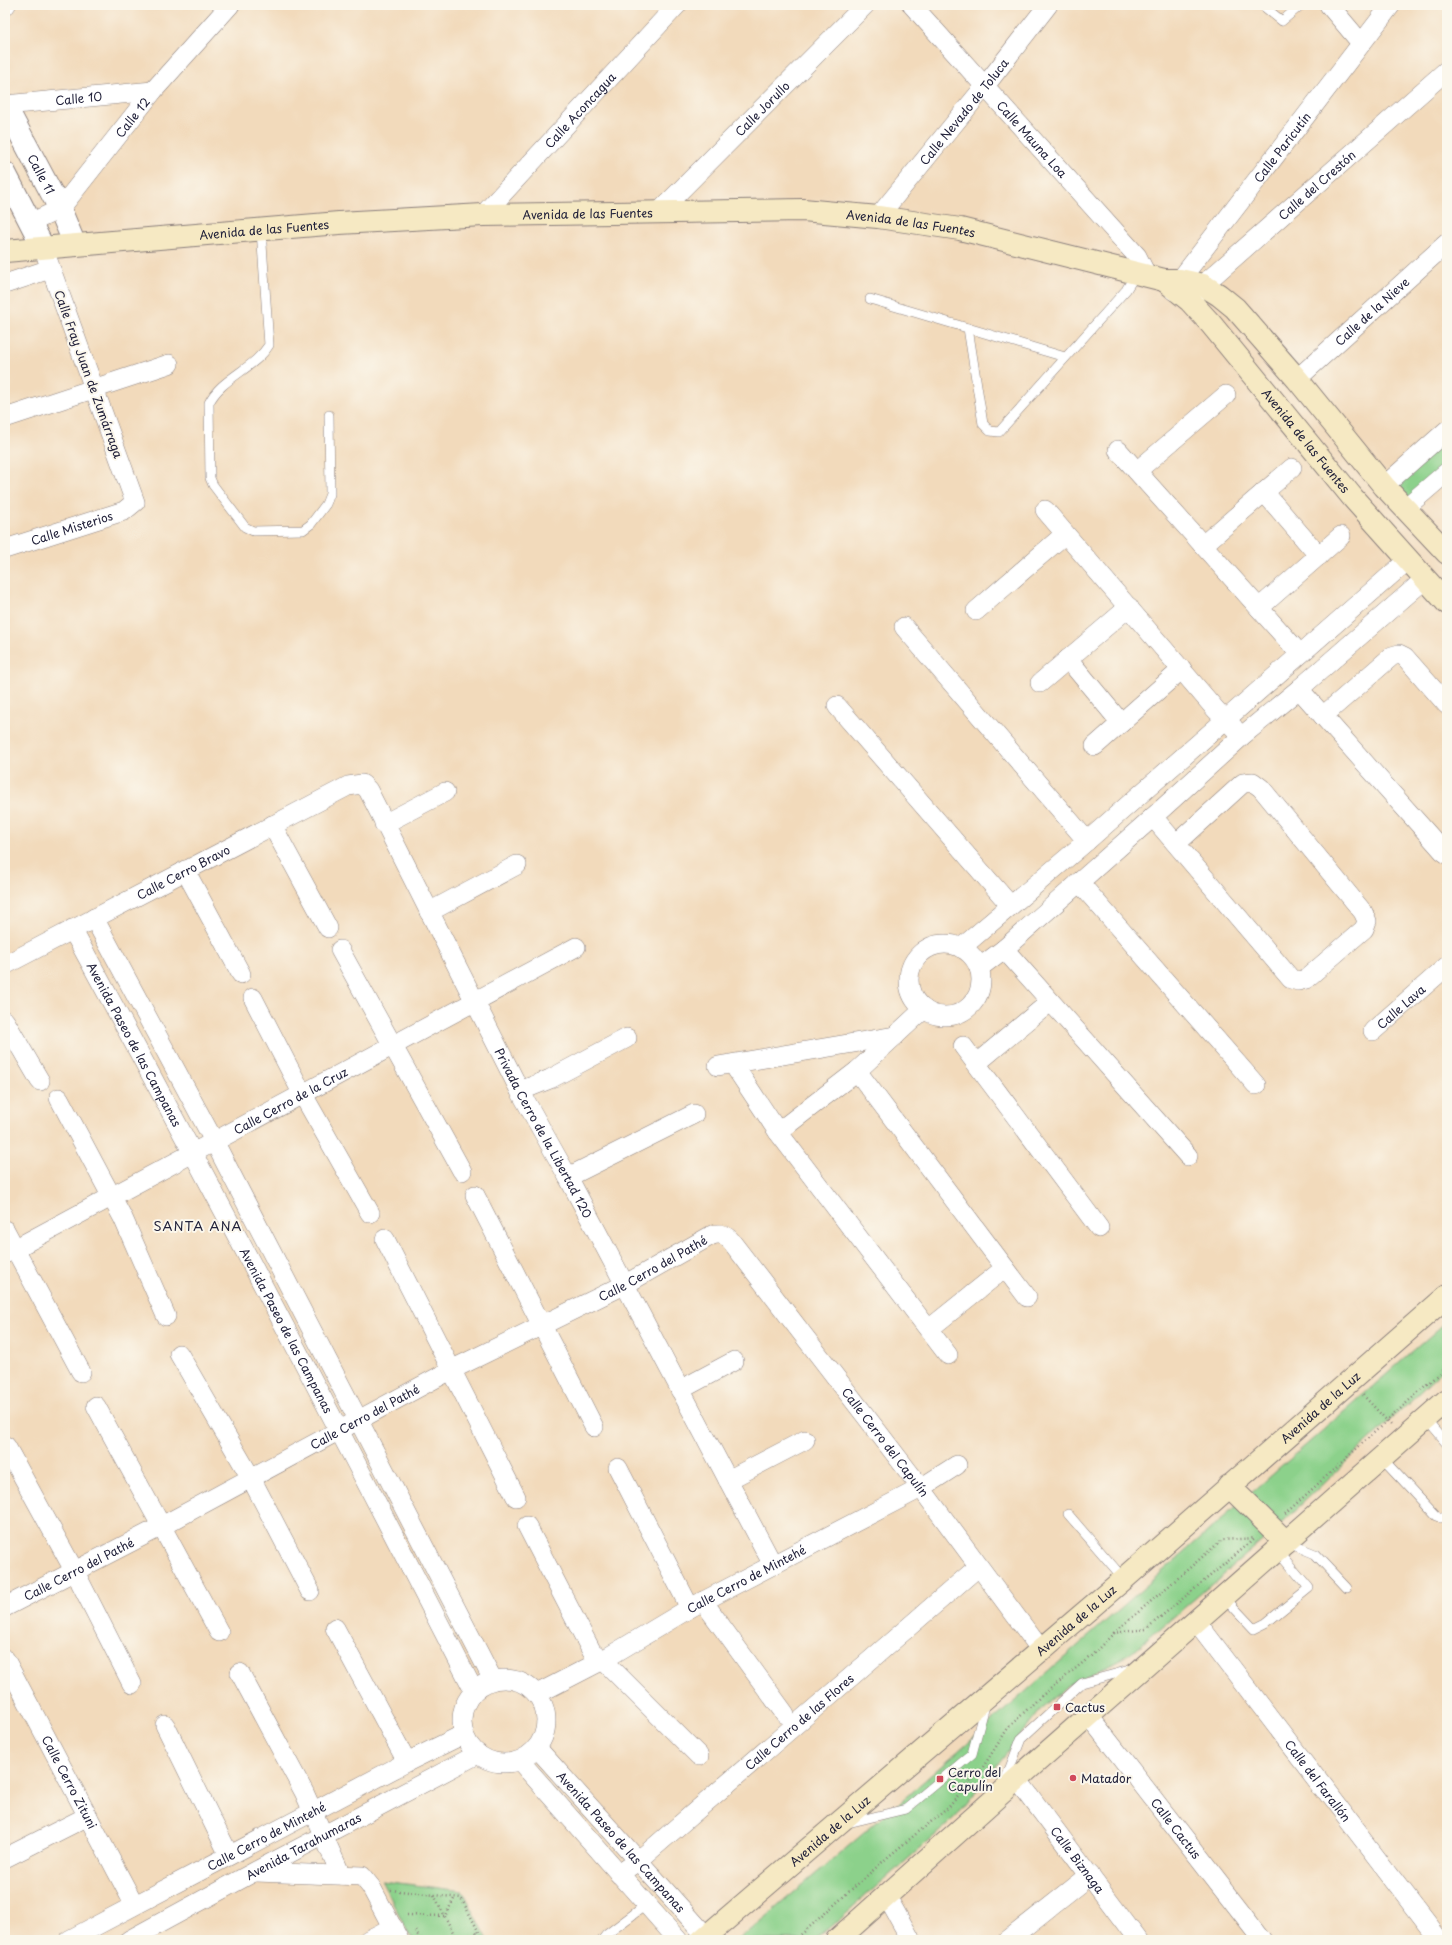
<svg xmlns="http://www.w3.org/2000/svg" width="1452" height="1945" viewBox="0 0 1452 1945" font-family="'Playpen Sans',sans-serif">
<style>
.green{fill:#8cd18b;stroke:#577a63}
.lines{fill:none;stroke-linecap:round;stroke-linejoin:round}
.service-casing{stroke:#8a7e7b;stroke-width:10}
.minor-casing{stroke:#8a7e7b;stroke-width:20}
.tertiary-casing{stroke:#8a7e7b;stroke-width:24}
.secondary-casing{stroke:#8a7e7b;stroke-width:24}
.path{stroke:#8a7e7b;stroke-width:2.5;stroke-dasharray:1 3;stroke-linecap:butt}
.service{stroke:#fff;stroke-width:9}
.minor{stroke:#fff;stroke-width:19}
.tertiary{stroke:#fff;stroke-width:22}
.secondary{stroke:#f6e9c3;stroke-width:22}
.poi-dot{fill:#d1495b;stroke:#fbf7ec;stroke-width:1.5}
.labels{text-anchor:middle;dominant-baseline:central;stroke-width:4;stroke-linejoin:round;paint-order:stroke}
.street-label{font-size:12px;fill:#22223b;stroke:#fbf7ec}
.poi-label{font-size:12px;fill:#22223b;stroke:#fbf7ec;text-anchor:start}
.neighbourhood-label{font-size:13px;letter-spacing:1px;fill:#22223b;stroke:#fbf7ec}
</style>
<rect width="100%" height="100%" fill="#fbf7ec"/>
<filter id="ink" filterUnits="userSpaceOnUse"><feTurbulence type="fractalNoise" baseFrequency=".025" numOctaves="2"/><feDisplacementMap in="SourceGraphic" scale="8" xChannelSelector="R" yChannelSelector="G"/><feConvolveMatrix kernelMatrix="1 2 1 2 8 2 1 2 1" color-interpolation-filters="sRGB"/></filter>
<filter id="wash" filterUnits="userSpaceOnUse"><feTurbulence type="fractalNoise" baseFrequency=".012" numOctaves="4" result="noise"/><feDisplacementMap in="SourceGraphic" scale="16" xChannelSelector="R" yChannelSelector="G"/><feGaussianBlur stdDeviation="0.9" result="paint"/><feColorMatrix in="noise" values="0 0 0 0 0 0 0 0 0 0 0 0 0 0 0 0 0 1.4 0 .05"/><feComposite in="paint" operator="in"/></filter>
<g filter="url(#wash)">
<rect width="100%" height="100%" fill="#f2dabb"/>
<g class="green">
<polygon points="1447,435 1447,466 1408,500 1394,483"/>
<polygon points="1447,1321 1447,1366 1268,1536 1129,1655 1068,1686 1040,1710 956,1817 815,1940 738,1940 891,1810"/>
<polygon points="382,1881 463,1891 488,1940 412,1940"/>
</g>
</g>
<g filter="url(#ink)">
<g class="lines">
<g class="service-casing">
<g id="service">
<polyline points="1262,5 1282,21 1301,5"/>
<path d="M261,230L269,345C254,369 221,378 209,403L210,478L213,485L245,527L253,531L303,530L311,524L326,504L330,494L329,415"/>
<polyline points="870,299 1065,357"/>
<polyline points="968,328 983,424 990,431 999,432 1126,290 1136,274"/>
<polyline points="1426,1419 1447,1444"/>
<polyline points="1381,1457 1437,1517 1440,1518 1447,1515"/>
<polyline points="1068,1514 1124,1579"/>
<polyline points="1286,1542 1315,1554 1347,1588"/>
<polyline points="1224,1597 1254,1629 1266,1623 1309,1588 1277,1550"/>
<polyline points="1004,1783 1021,1739 1082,1683 1133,1669"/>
<polyline points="848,1823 906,1809 972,1754 986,1702"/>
<polyline points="602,1940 606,1935 647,1904"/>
</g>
</g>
<g class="minor-casing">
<g id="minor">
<polyline points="5,5 6,5"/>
<path id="s1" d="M912,5L1137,256L1147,276"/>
<polyline points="1329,5 1361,43"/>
<path id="s2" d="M5,105L153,91"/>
<path id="s3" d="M659,212L865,5"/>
<path id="s4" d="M483,215L677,5"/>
<path id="s5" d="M878,217L985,86L1048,5"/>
<path id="s6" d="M30,223L60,209L153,91L230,5"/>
<polyline points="5,284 50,269"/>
<path id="s7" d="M1174,291L1180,280L1391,5"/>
<path id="s8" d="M1194,295L1203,285L1447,70"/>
<path id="s9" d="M1297,379L1447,243"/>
<polyline points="5,418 169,364"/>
<polyline points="1118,450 1300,654"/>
<polyline points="1137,471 1226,395"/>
<polyline points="1384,486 1447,430"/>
<polyline points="1264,492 1319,556"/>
<polyline points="1404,509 1447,472"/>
<polyline points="1045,510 1216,710 1234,728"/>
<polyline points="1203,545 1292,468"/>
<path id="s10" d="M5,549L124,511L135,502L43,247"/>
<polyline points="1259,608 1341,536"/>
<polyline points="976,611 1065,534"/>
<polyline points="904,627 1087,841"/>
<polyline points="1068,659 1121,723"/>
<polyline points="1040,683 1129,607"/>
<polyline points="1299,689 1443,851 1447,854"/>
<polyline points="837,706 1010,905"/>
<polyline points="1323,716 1392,656 1399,654 1405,657 1447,705"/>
<polyline points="1095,746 1182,669"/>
<polyline points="1153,817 1291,979 1298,981 1306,979 1364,929 1367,921 1363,912 1261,788 1253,782 1243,783 1177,843"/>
<polyline points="384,824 445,792"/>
<polyline points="272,825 328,928"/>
<polyline points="185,870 241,974"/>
<polyline points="1079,882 1256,1085"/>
<polyline points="429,912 517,865"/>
<polyline points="94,918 214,1141 493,1680"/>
<path id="s11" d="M72,929C210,1182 343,1436 474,1691"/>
<circle cx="945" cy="980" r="36"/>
<polyline points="961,948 1087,841 1408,560"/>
<polyline points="1004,949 1188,1156"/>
<polyline points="340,950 462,1171"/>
<path id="s12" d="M5,965L348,786L362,784L368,790L520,1091L568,1177L773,1565"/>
<polyline points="979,968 1004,949 1153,817 1242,736 1299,689 1425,579"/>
<polyline points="253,998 302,1093 370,1213"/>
<polyline points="5,1021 40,1081"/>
<path id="s13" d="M1373,1031L1447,966"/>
<polyline points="963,1046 1099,1228"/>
<polyline points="977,1063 1050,1002"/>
<polyline points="733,1064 778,1132 948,1355"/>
<polyline points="718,1066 895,1036"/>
<polyline points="857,1071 1027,1297"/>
<polyline points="520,1091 550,1079 627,1038"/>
<polyline points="59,1098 123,1218 166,1316"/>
<polyline points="778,1132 857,1071 924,1009"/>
<polyline points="568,1177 694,1114"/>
<polyline points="475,1195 594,1427"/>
<polyline points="5,1230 81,1372"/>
<polyline points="385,1239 516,1497"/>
<path id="s14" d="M5,1254L576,947"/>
<polyline points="929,1329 1005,1268"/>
<polyline points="179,1354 251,1478 310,1591"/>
<polyline points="680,1390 734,1361"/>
<polyline points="96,1406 219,1632"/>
<polyline points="6,1446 75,1572 132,1684"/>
<polyline points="618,1468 690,1608"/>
<polyline points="728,1480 805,1440"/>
<polyline points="527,1526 592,1652 603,1660 699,1756"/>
<polyline points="703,1601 785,1714"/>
<path id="s15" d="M5,1607L162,1526L451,1370L624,1285L712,1235C720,1233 725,1234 731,1241L921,1488L1041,1650"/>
<path id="s16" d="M1196,1621L1440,1940"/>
<polyline points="335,1628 407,1762"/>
<path id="s17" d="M5,1659L134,1904"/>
<polyline points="240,1673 304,1792 341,1875"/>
<circle cx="504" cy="1721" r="42"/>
<path id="s18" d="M537,1694L603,1660L690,1608L921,1488L957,1465"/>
<path id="s19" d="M1089,1716L1263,1940"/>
<polyline points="165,1725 229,1855"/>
<path id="s20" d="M537,1748L706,1936"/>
<polyline points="520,1761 678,1940"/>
<path id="s21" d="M1017,1779L1138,1940"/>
<polyline points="5,1858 88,1816"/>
<polyline points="256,1872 362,1876 371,1887 399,1940"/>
<path id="s22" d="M619,1874L638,1861L978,1567"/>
<polyline points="886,1895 911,1940"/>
<path id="s23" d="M69,1940L407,1762L464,1734"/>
<path id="s24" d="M129,1940L254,1872L478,1754"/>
<polyline points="368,1940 393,1927"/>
<polyline points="1008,1940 1090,1875"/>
</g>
</g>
<g class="tertiary-casing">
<g id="tertiary">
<path id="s25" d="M5,105L60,209L75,245"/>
<polyline points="5,173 43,247"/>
</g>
</g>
<g class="secondary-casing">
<g id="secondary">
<path id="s26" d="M5,251L339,223L483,215L803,210L878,217L960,229L1164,280H1180L1203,285L1219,295L1235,308L1297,379L1384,486L1447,553"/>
<path id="s27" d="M1164,280L1190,301L1211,324L1353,498L1447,603"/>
<polyline points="1229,1486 1286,1542"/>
<path id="s28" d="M702,1940L1124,1579L1447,1296"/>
<polyline points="837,1940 1017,1779 1447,1400"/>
</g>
</g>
<g class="path">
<polyline points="1363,1395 1391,1425"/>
<polyline points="1285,1514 1447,1366"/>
<polyline points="1114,1633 1222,1540 1255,1538"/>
<polyline points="391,1890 461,1898 483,1940"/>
<polyline points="434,1895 457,1940"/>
<polyline points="407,1915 445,1916 455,1897"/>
<polyline points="416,1931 420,1940"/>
<polyline points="472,1940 478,1930"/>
<polyline points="795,1940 889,1856 948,1808 983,1767 1008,1728 1039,1698 1091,1656 1114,1633 1146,1629 1256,1538"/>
</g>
<use href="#service" class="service"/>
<use href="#minor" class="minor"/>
<use href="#tertiary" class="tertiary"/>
<use href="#secondary" class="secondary"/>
</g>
</g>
<g class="poi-dot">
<rect x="1053" y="1703" width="8" height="8" rx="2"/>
<circle cx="1073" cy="1778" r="4"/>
<rect x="936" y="1775" width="8" height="8" rx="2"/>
</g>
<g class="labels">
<g class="street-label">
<text stroke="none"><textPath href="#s2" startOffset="74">Calle 10</textPath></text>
<text stroke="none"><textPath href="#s3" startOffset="146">Calle Jorullo</textPath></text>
<text stroke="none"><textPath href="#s4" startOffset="143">Calle Aconcagua</textPath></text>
<text stroke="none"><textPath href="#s5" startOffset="136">Calle Nevado de Toluca</textPath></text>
<text stroke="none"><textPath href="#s6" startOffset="150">Calle 12</textPath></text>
<text stroke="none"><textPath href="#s1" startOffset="180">Calle Mauna Loa</textPath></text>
<text stroke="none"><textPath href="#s7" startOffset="180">Calle Paricutín</textPath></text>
<text stroke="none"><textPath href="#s25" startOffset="78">Calle 11</textPath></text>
<text stroke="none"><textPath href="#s8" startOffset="165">Calle del Crestón</textPath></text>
<text stroke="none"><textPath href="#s26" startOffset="584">Avenida de las Fuentes</textPath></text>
<text stroke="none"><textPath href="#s26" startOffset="908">Avenida de las Fuentes</textPath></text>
<text stroke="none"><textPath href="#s26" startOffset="260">Avenida de las Fuentes</textPath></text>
<text stroke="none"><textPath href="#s9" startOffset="101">Calle de la Nieve</textPath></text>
<text transform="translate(89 374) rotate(70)">Calle Fray Juan de Zumárraga</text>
<text stroke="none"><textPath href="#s27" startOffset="215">Avenida de las Fuentes</textPath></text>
<text stroke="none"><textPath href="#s10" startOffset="70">Calle Misterios</textPath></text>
<text stroke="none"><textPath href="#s12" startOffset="201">Calle Cerro Bravo</textPath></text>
<text stroke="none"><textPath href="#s13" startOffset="37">Calle Lava</textPath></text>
<text stroke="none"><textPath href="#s11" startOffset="131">Avenida Paseo de las Campanas</textPath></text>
<text stroke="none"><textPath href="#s14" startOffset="324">Calle Cerro de la Cruz</textPath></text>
<text stroke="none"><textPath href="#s12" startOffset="795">Privada Cerro de la Libertad 120</textPath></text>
<text stroke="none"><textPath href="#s15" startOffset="731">Calle Cerro del Pathé</textPath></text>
<text stroke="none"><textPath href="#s11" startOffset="455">Avenida Paseo de las Campanas</textPath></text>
<text stroke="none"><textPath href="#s28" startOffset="816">Avenida de la Luz</textPath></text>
<text stroke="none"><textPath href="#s15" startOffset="407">Calle Cerro del Pathé</textPath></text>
<text stroke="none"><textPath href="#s15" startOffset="1074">Calle Cerro del Capulín</textPath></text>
<text stroke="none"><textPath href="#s15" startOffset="83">Calle Cerro del Pathé</textPath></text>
<text stroke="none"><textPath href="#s18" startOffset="239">Calle Cerro de Mintehé</textPath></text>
<text stroke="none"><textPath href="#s28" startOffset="492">Avenida de la Luz</textPath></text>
<text stroke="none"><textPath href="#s22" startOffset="236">Calle Cerro de las Flores</textPath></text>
<text stroke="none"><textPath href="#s17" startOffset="139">Calle Cerro Zituni</textPath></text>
<text stroke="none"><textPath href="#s16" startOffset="201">Calle del Farallón</textPath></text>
<text stroke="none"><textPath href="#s19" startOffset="142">Calle Cactus</textPath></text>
<text stroke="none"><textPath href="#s28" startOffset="168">Avenida de la Luz</textPath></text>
<text stroke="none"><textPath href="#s23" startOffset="223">Calle Cerro de Mintehé</textPath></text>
<text stroke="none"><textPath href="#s20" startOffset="126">Avenida Paseo de las Campanas</textPath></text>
<text stroke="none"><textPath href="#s24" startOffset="198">Avenida Tarahumaras</textPath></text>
<text stroke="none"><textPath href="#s21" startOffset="101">Calle Biznaga</textPath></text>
</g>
<g class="poi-label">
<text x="1065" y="1707">Cactus</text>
<text x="948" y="1772">Cerro del<tspan x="948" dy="14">Capulín</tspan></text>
<text x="1081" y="1778">Matador</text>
</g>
<g class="neighbourhood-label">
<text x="198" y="1225">SANTA ANA</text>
</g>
</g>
<rect width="1452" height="1945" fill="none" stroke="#fbf7ec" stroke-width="20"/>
</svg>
